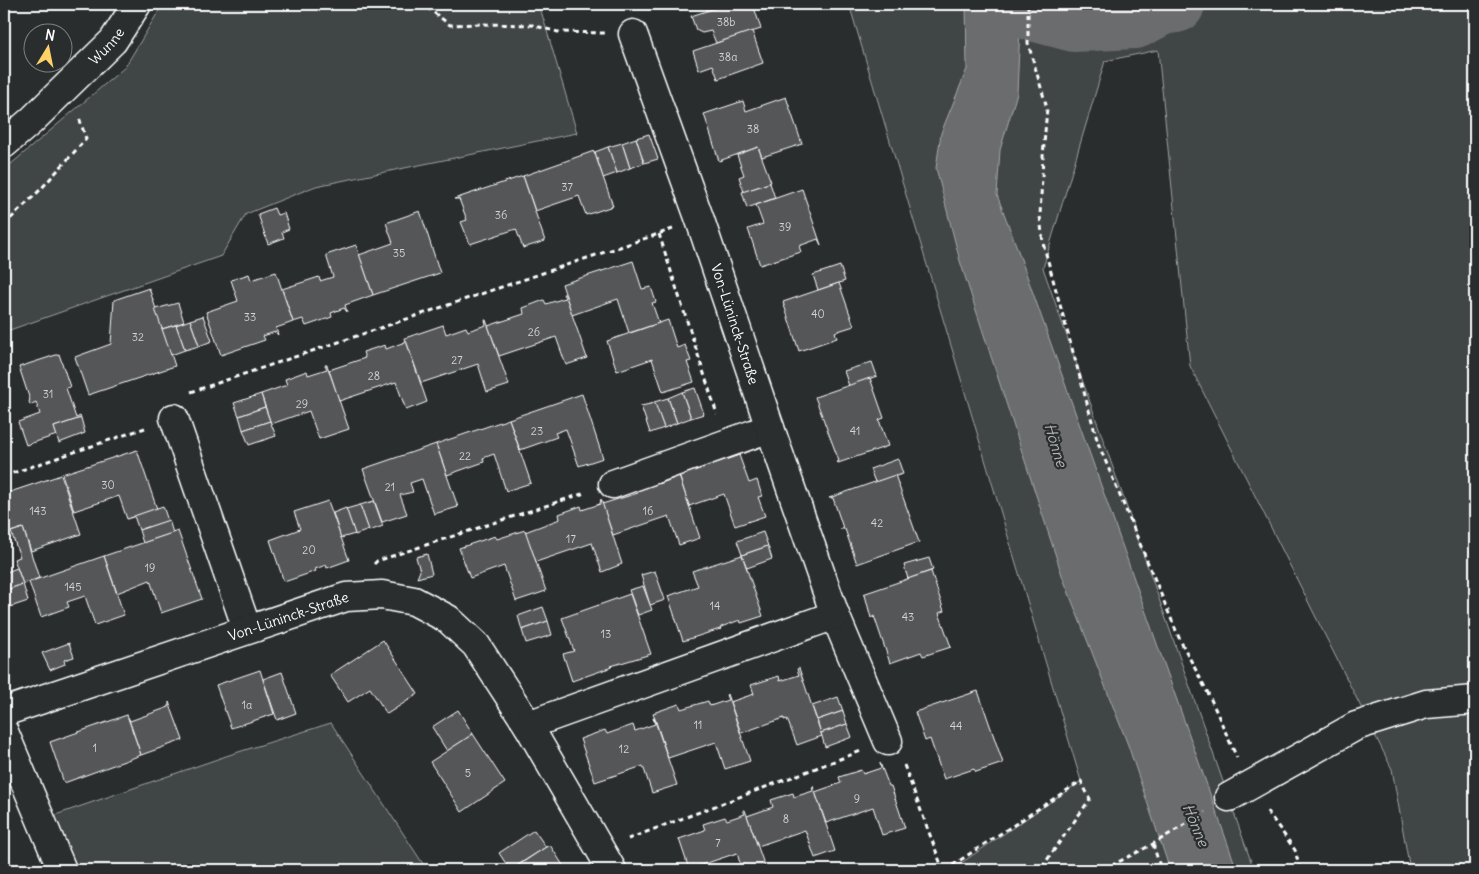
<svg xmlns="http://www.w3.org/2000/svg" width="1479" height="874" viewBox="0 0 1479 874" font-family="Delius,sans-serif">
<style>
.green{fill:#414445;stroke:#a0a2a2}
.water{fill:#6a6c6d;stroke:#a6a7a7}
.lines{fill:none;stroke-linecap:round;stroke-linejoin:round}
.river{stroke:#6a6c6d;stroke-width:58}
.building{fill:#555758;stroke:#fff}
.minor-casing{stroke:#fff;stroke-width:31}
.path{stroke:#fff;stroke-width:3;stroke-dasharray:5 4;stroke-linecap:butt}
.minor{stroke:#2a2d2e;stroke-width:28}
.labels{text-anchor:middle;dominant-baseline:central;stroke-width:4.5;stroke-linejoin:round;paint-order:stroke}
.number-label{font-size:11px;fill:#d4d5d5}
.street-label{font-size:14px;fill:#fff;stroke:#2a2d2e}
.water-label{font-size:15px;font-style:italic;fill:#b4b6b6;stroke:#2a2d2e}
</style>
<rect width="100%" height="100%" fill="#2a2d2e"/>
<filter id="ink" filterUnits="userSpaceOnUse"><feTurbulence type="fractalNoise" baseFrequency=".02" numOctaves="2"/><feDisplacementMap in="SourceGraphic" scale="10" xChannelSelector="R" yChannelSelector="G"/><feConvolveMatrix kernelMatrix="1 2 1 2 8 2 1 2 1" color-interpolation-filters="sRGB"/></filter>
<g filter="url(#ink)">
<g class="green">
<polygon points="163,4 539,4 577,133 316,186 246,214 221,256 4,332 4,170 125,67"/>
<polygon points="849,4 1475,4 1475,870 1410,870 1392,769 1190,366 1158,50 1105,61 1043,268 1254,870 951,870 1081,781"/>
<polygon points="331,723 427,870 62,870 41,820 229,755"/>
</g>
<polygon class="water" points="966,4 1021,4 1017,93 1000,150 997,195 1016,245 1237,870 1170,870 1128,745 1063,578 960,261 936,168 941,133 967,69"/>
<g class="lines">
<polyline class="river" points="1003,4 1074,23 1135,20 1162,6 1176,4"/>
</g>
<g class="building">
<polygon points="704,4 728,4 707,11"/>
<polygon points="728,4 753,4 761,29 716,43 711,31 702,33 696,30 691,16"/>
<polygon points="752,31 763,63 718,79 713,65 699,70 693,51"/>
<polygon points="786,97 802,144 762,157 758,147 719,161 704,114 743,101 746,111"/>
<polygon points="649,134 658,159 644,163 636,138"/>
<polygon points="636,138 644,163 630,168 622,143"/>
<polygon points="622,143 630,168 617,173 608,147"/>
<polygon points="608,147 617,173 603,178 595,152"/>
<polygon points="758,147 771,182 744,192 739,177 744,175 737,155"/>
<polygon points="594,151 613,206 586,215 579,196 535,211 523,176"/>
<polygon points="523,176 545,241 523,248 516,229 470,244 461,222 467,220 459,199 454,199"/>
<polygon points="770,183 775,198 747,208 742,192"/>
<polygon points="802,189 821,245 818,239 799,246 801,252 760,265 748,229 763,224 756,205"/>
<polygon points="274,208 277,215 284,213 289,229 282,232 284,238 268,244 258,214"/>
<polygon points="420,211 440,273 373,295 359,255 393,243 386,223"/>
<polygon points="356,245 373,295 345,305 347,312 344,308 331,313 332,317 306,326 303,319 293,322 282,289 319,277 320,281 333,277 326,255"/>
<polygon points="633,261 642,289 651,287 656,302 652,303 659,323 629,333 618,299 572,315 562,284"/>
<polygon points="840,266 845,281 818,290 813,275"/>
<polygon points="276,272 293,322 276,328 278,335 275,332 263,336 265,340 221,355 206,312 238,301 231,280 249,274 251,280"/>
<polygon points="839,283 854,326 835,332 837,338 799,351 783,302"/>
<polygon points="149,288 175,366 88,395 75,357 111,344 114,300"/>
<polygon points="563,294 565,294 587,358 566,365 556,337 499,356 488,326 524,314 523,308 544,300 546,304 565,298"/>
<polygon points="178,303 184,322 162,329 155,309"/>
<polygon points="203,316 212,341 199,346 190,320"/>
<polygon points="190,320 199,346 185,350 176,325"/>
<polygon points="485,320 486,320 509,385 487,392 478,364 421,383 405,338 443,325 446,334 466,327 468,331 486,325"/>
<polygon points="668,320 677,348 685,345 691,361 687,362 694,382 663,392 652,359 617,371 607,341"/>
<polygon points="176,325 185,350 171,355 162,329"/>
<polygon points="404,338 405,338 427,402 406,410 396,382 339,401 329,370 365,358 363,352 385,345 386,349 405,342"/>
<polygon points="59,354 70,387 66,388 76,418 80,416 81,418 54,427 57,435 26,445 18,422 40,414 36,402 30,405 29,401 30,400 19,367"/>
<polygon points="872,362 877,376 849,386 844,371"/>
<polygon points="325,365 327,365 349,429 319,439 309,411 271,424 261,394 287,385 285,379 307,371 308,375 327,369"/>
<polygon points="870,378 884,418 879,420 888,446 838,463 837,462 839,461 815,397"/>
<polygon points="695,388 704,414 691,418 682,392"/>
<polygon points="682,392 691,418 677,423 668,398"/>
<polygon points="261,394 265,407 239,416 234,403"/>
<polygon points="582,394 603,458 579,466 566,429 555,433 557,437 520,450 509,419"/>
<polygon points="668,398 677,423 664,428 654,402"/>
<polygon points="655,403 664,428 650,433 641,406"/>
<polygon points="265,407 270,421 243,430 239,416"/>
<polygon points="81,418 85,433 59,443 54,427"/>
<polygon points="509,419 531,483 506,491 494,454 483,458 484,462 447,475 436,444"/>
<polygon points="270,421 276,436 249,445 243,430"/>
<polygon points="436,444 458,507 434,514 422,479 410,483 413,492 400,495 407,514 382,522 363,469"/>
<polygon points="137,450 157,509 127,519 119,496 74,511 62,474"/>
<polygon points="739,455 749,483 757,480 762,496 758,497 765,516 735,526 724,494 689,506 679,475"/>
<polygon points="898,459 903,474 875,482 870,469"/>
<polygon points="678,473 700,538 679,545 669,516 613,535 602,504 638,493 636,487 658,480 659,484 677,477 676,474"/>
<polygon points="61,475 81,534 31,551 23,528 4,534 4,494"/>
<polygon points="895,475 919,542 857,564 845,529 840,529 843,528 833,498 829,498"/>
<polygon points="601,499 622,564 602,572 592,543 536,562 525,532 560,519 559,514 581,506 582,510 600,504"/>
<polygon points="328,501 349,560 327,568 326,565 315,569 316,571 284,582 270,540 300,529 294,512"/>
<polygon points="374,501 383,526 369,531 360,505"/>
<polygon points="360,505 369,530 355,535 346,509"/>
<polygon points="163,506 168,521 139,530 134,516"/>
<polygon points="346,508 355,534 341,538 333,513"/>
<polygon points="169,520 173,533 143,543 139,530"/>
<polygon points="23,528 39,578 23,584 14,559 20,557 11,532"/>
<polygon points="525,530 546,591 516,601 504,566 470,578 459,548 495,536 497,539"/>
<polygon points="178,531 202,599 161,613 150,580 117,593 104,556"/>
<polygon points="763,532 768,546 742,555 737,541"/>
<polygon points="768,546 772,559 747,568 742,555"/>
<polygon points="427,554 432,574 417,578 420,571 416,557"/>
<polygon points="742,555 763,616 741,623 740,620 721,627 720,630 720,629 683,641 668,596 698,586 692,571"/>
<polygon points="104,556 124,615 95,625 85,596 67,602 69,607 41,617 29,582"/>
<polygon points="929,558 933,570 908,579 904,565"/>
<polygon points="17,568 23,584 4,591 4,573"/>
<polygon points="655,571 665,600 650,605 641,575"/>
<polygon points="931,571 944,611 939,613 951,647 923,656 921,652 890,663 874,616 871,618 865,595 863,594"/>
<polygon points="23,584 28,601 4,609 4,591"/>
<polygon points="643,586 652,610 638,615 629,590"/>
<polygon points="630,594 651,654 611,666 612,667 572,681 563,654 574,651 562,618"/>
<polygon points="543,607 548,621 522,630 518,616"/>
<polygon points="548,621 552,635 526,643 522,630"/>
<polygon points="383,640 418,694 387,714 370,688 348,702 330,675"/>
<polygon points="69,643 74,657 64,660 65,664 50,670 42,653"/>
<polygon points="799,668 822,736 797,745 787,719 784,720 784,718 741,733 730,702 754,694 751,685 779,676 780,681 799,675 797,669"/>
<polygon points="260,670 274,714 231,728 216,685"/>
<polygon points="282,672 296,713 277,720 263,679"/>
<polygon points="978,691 1003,763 976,772 974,769 944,779 930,739 925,741 915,712"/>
<polygon points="727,694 750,761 725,769 716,742 668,758 653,713 679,704 681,709 708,701 710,706 728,700 726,695"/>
<polygon points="838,697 843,711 817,720 812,706"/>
<polygon points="169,702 183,740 141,755 128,717 130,721 169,707"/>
<polygon points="458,710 473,734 447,751 432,727"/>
<polygon points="843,711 847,724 821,733 817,720"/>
<polygon points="127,715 141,755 64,783 50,742"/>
<polygon points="653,718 654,718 677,785 652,793 643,766 595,782 580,739 605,730 607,734 633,725 635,731 655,724"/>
<polygon points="847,724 852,737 825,747 821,733"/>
<polygon points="473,734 505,783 462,812 430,762"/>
<polygon points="880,763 889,786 891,786 905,828 882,835 873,807 826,823 815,792 841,783 839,777 861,770 863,774 881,768"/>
<polygon points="813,786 835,851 815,858 805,830 758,846 747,816 773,807 771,800 793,793 794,797 813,791 812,787"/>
<polygon points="743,810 745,810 766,870 742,870 737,853 689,869 679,839 705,830 703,824 725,817 727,820 745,814"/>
<polygon points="534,830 546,847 510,870 499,853"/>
<polygon points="550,845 566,870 511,870 546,847"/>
</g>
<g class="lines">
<g class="minor-casing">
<g id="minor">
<path id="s1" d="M4,144L31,121L113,41L137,4"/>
<polyline points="174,418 247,629"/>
<polyline points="613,484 770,428"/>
<polyline points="835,615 888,741"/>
<path id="s2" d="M4,712L346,597L382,595L414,601L448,619L476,645L528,725L835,615L770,428L700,220L633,34"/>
<polyline points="528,725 612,870"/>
<polyline points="4,732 62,870"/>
<polyline points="1229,797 1356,726 1426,704 1475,700"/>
</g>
</g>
<g class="path">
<polyline points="409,4 428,8 450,25 480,24 532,25 558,32 605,33"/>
<polyline points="1028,4 1028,43 1047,108 1043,157 1040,216 1043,243 1098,443 1180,640 1209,695 1237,758"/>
<polyline points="4,225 40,190 86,139 79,117"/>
<polyline points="659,234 717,414"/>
<polyline points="191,392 673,229"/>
<polyline points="4,476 145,428"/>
<polyline points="374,564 377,561 585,493"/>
<polyline points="904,765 943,870"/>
<polyline points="1267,811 1295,850 1300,870"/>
<polyline points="628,839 861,751"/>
<polyline points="1153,844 1161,870"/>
<polyline points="945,870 1081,781 1090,799 1040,870"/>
<polyline points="1103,870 1153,844 1205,812"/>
</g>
<use href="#minor" class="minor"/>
</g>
</g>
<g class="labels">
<g class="number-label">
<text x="726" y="22">38b</text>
<text x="728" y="57">38a</text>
<text x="753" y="129">38</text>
<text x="567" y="187">37</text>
<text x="501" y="215">36</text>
<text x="785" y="227">39</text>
<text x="399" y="253">35</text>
<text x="818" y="314">40</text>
<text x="250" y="317">33</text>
<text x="534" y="332">26</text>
<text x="138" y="337">32</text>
<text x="457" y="360">27</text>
<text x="374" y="376">28</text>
<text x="48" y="394">31</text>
<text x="302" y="404">29</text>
<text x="537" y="431">23</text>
<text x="855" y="431">41</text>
<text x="465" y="456">22</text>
<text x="108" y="485">30</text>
<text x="390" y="487">21</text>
<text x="38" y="511">143</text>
<text x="648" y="511">16</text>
<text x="877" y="523">42</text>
<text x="571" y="539">17</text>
<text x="309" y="550">20</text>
<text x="150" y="568">19</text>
<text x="73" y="587">145</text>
<text x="715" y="606">14</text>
<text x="908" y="617">43</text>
<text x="606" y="634">13</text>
<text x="247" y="705">1a</text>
<text x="698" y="725">11</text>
<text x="956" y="726">44</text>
<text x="95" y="748">1</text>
<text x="624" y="749">12</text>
<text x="468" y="773">5</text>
<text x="857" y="799">9</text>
<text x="786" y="819">8</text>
<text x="718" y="843">7</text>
</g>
<g class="street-label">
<text stroke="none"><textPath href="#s1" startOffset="142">Wunne</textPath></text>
<text transform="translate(735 324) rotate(72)">Von-Lüninck-Straße</text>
<text stroke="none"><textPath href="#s2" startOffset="300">Von-Lüninck-Straße</textPath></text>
</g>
<g class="water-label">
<text transform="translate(1056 445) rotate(73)">Hönne</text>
<text transform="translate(1196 825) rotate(67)">Hönne</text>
</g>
</g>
<rect width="1479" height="874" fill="none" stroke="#2a2d2e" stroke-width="20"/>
<rect x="10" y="10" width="1459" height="854" fill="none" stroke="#fff" stroke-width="2" filter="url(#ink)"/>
<g transform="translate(48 48) rotate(10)"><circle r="24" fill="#2a2d2e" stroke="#7f8182"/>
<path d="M0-4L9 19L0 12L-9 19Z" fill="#ffd166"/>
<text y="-8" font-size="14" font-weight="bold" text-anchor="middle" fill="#ffffff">N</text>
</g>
</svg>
